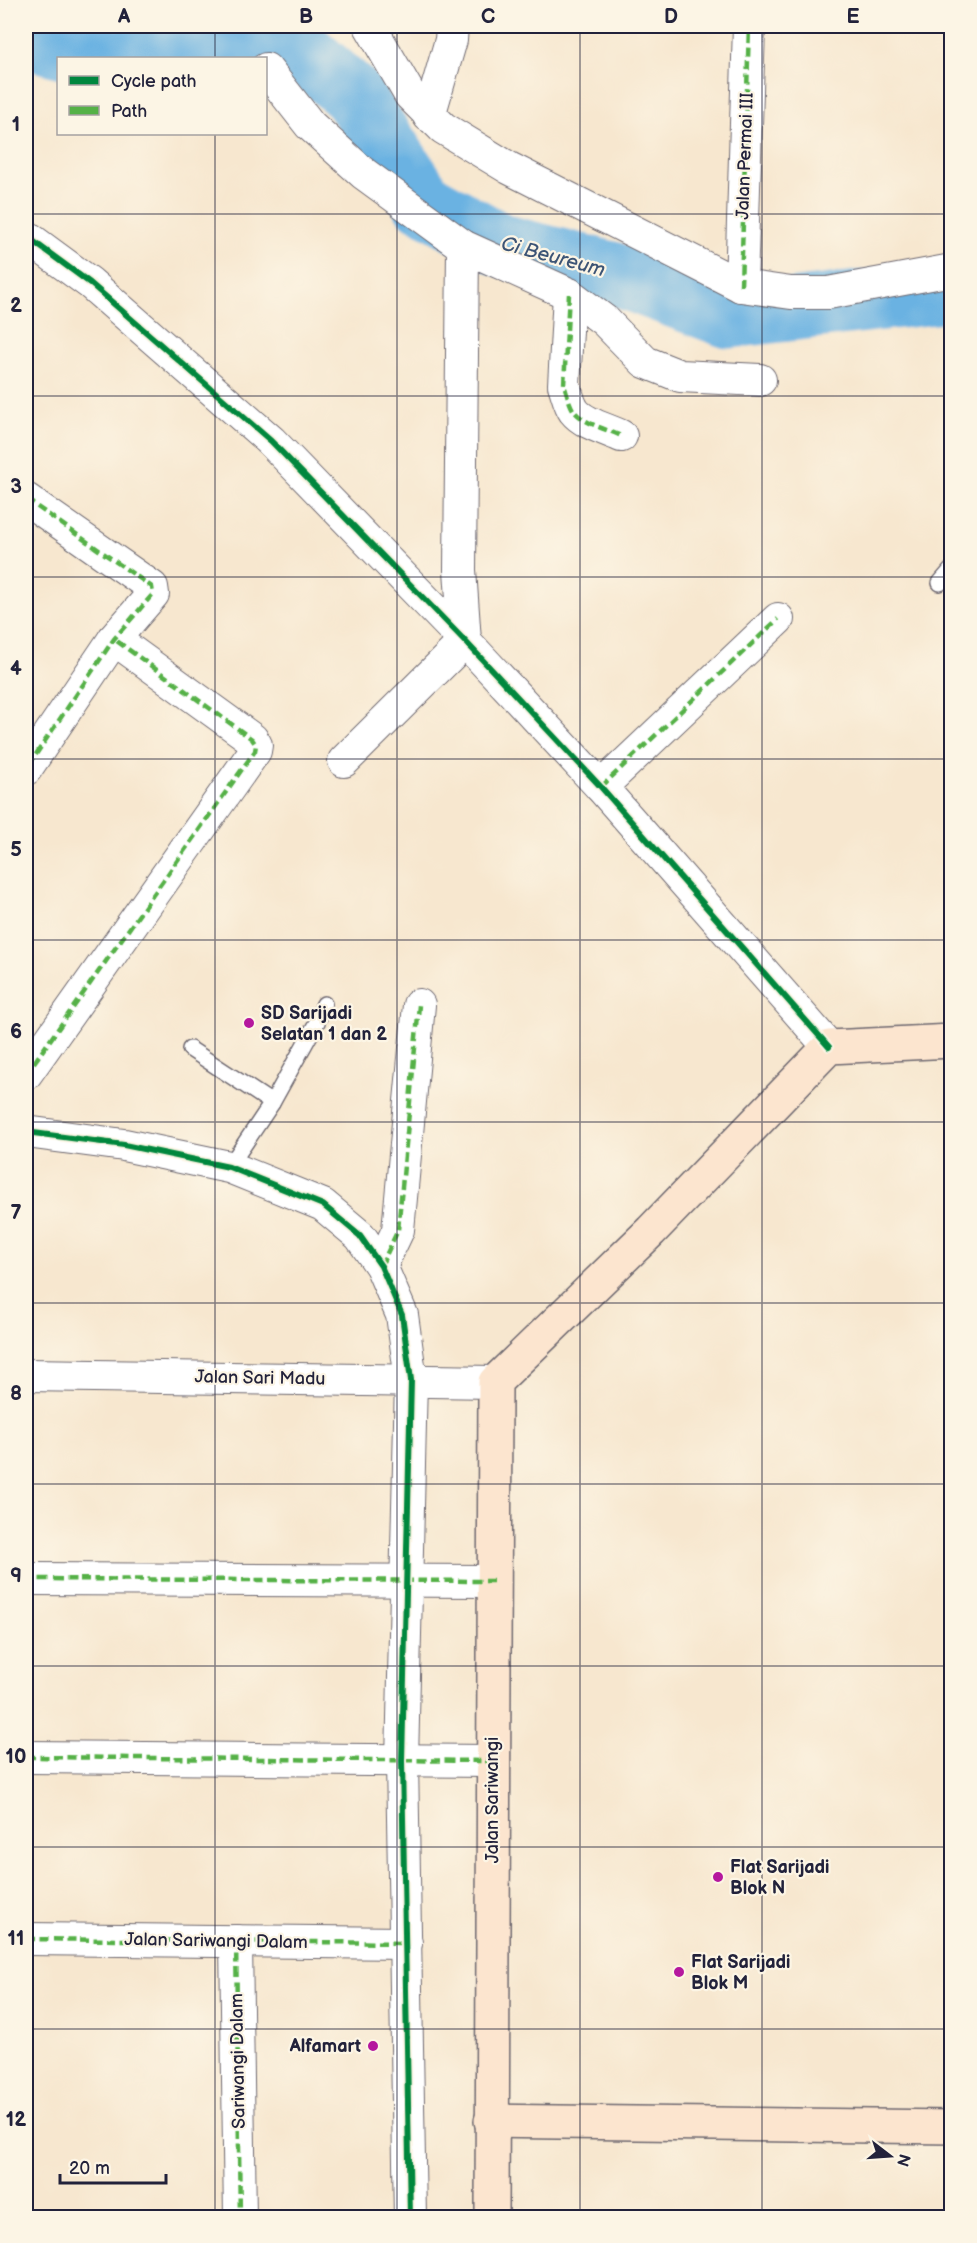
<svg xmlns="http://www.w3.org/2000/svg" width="977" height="2243" viewBox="0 0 977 2243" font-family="'Balsamiq Sans',sans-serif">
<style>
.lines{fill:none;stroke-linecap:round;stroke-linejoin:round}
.river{stroke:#6bb2e2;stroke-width:63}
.lane-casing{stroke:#6d676f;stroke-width:18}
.street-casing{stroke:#6d676f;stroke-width:34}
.secondary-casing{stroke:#6d676f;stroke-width:36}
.lane{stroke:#fff;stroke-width:15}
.street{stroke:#fff;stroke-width:32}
.secondary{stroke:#fce5cf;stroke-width:33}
.quiet{stroke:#55b146;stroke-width:4.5;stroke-dasharray:9 4.5;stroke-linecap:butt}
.cycleway-casing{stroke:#fcf5e5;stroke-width:10}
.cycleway{stroke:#00873e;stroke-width:6}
.grid{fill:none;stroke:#22223b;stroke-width:1.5;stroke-opacity:0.55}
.poi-dot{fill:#b5179e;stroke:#fcf5e5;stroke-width:2}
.labels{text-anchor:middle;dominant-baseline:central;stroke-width:4.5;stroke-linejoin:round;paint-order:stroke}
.street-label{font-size:18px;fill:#22223b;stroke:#fcf5e5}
.poi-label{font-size:18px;font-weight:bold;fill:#22223b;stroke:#fcf5e5;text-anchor:start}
.water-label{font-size:20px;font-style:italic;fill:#3c5475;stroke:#fcf5e5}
.neatline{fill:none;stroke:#22223b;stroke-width:2}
.grid-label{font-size:20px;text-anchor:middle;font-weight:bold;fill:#22223b}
</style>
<rect width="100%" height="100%" fill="#fcf5e5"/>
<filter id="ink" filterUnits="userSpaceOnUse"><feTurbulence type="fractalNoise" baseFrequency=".0167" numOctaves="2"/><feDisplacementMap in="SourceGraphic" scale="12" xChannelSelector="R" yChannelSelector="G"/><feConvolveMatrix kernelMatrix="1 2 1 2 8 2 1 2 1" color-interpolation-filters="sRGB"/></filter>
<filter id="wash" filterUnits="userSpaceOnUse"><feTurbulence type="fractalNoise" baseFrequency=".008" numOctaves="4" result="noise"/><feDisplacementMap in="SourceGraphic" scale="24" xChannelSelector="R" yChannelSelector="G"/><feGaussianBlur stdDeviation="1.35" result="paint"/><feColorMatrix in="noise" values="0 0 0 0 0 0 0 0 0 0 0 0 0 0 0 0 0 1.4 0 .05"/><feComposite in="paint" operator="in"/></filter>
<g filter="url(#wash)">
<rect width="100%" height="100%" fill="#f7e7cf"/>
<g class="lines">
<g class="river">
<polyline points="26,37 104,58"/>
<polyline points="131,58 212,29 287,38 353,95 424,202 501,245 612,273 729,317 952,291"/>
</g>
</g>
</g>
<g filter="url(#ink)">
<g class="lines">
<g class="lane-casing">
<g id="lane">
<polyline points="940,583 952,569"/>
<polyline points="190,1049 272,1103"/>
<polyline points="229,1167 272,1103 317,1022 324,1004"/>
</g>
</g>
<g class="street-casing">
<g id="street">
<polyline points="370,26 410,95 443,128 509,168 741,286 791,293 828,293 952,270"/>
<polyline points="266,69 310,125 363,173 463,246 569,294 605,321 645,362 680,376 760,380"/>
<polyline points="429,116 451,40 452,26"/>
<polyline points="26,236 90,283 271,441 465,641 601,787 829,1047"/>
<polyline points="741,286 749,26"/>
<path d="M569,294L564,385C567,393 569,404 574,411C584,424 607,429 621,436"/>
<polyline points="26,499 152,587 153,594 114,639 26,769"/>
<polyline points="344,761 465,641 460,570 463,246"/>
<polyline points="601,787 778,619"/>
<polyline points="26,1074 255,751 256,745 252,739 114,639"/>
<polyline points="26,1132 124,1145 229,1167 323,1205 360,1236 381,1266 402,1315 411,1380 402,1761 410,2218"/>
<polyline points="381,1266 398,1230 419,1005"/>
<polyline points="26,1375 495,1382"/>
<polyline points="26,1579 493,1581"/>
<polyline points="26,1757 492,1761"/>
<polyline points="26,1939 406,1943"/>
<polyline points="236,1941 240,2218"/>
</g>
</g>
<g class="secondary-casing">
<g id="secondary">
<polyline points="491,2121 952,2127"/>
<polyline points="492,2218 495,1382 651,1231 829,1047 952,1041"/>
</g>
</g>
<use href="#lane" class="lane"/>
<use href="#street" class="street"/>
<use href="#secondary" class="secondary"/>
<g class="quiet">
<polyline points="741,286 749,26"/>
<path d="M569,294L564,385C567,393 569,404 574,411C584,424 607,429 621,436"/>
<polyline points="26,499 152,587 153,594 114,639 26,769"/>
<polyline points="601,787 778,619"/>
<polyline points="26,1074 255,751 256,745 252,739 114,639"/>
<polyline points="381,1266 398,1230 419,1005"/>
<polyline points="26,1579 493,1581"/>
<polyline points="26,1757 492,1761"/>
<polyline points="26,1939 406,1943 406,1941"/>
<polyline points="236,1941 240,2218"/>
</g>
<g class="cycleway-casing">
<g id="cycleway">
<polyline points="26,236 90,283 271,441 465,641 601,787 829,1047"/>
<polyline points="26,1132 124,1145 229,1167 323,1205 360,1236 381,1266 402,1315 411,1380 402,1761 410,2218"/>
</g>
</g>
<use href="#cycleway" class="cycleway"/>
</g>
</g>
<path class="grid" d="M215,26V58M397,26V2218M580,26V2218M762,26V2218M215,134V2218M26,214H952M26,396H952M26,577H952M26,759H952M26,940H952M26,1122H952M26,1303H952M26,1484H952M26,1666H952M26,1847H952M26,2029H952"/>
<g class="poi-dot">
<circle cx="249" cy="1023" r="6"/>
<circle cx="718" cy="1877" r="6"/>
<circle cx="679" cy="1972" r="6"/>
<circle cx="373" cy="2046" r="6"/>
</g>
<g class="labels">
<g class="street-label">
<text transform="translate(745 156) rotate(-88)">Jalan Permai III</text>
<text transform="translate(260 1378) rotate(1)">Jalan Sari Madu</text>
<text transform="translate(492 1800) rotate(-90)">Jalan Sariwangi</text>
<text transform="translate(216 1941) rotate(1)">Jalan Sariwangi Dalam</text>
<text transform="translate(238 2061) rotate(-91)">Sariwangi Dalam</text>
</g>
<g class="poi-label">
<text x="261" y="1013">SD Sarijadi<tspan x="261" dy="21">Selatan 1 dan 2</tspan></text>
<text x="730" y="1867">Flat Sarijadi<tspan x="730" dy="21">Blok N</tspan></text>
<text x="691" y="1962">Flat Sarijadi<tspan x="691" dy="21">Blok M</tspan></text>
<text x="361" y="2046" text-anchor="end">Alfamart</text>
</g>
<g class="water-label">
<text transform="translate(553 257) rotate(15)">Ci Beureum</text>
</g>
</g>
<rect width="977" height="2243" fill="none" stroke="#fcf5e5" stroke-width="66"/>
<rect x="57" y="57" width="210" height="78" fill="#fcf5e5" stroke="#a5a1a1" stroke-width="1.5"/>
<rect x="69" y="76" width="30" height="9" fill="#00873e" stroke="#a5a1a1" stroke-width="1.5"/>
<text x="111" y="87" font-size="18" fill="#22223b">Cycle path</text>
<rect x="69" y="106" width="30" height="9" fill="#55b146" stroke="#a5a1a1" stroke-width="1.5"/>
<text x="111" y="117" font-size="18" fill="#22223b">Path</text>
<g transform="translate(890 2156) rotate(107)" stroke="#fcf5e5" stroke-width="4.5" paint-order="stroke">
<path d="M0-4.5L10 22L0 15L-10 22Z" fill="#22223b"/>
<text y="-9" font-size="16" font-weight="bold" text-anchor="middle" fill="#22223b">N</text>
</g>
<path d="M60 2174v9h106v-9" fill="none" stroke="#22223b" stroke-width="3"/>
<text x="69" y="2174" font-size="18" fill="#22223b" stroke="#fcf5e5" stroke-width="4.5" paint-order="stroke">20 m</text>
<rect x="33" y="33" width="911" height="2177" class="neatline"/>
<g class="grid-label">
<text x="124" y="23">A</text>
<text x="306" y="23">B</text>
<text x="488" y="23">C</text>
<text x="671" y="23">D</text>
<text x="853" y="23">E</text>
<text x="16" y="131">1</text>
<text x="16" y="312">2</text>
<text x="16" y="493">3</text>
<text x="16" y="675">4</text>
<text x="16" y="856">5</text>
<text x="16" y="1038">6</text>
<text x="16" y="1219">7</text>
<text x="16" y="1400">8</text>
<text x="16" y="1582">9</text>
<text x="16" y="1763">10</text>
<text x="16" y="1945">11</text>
<text x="16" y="2126">12</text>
</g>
</svg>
